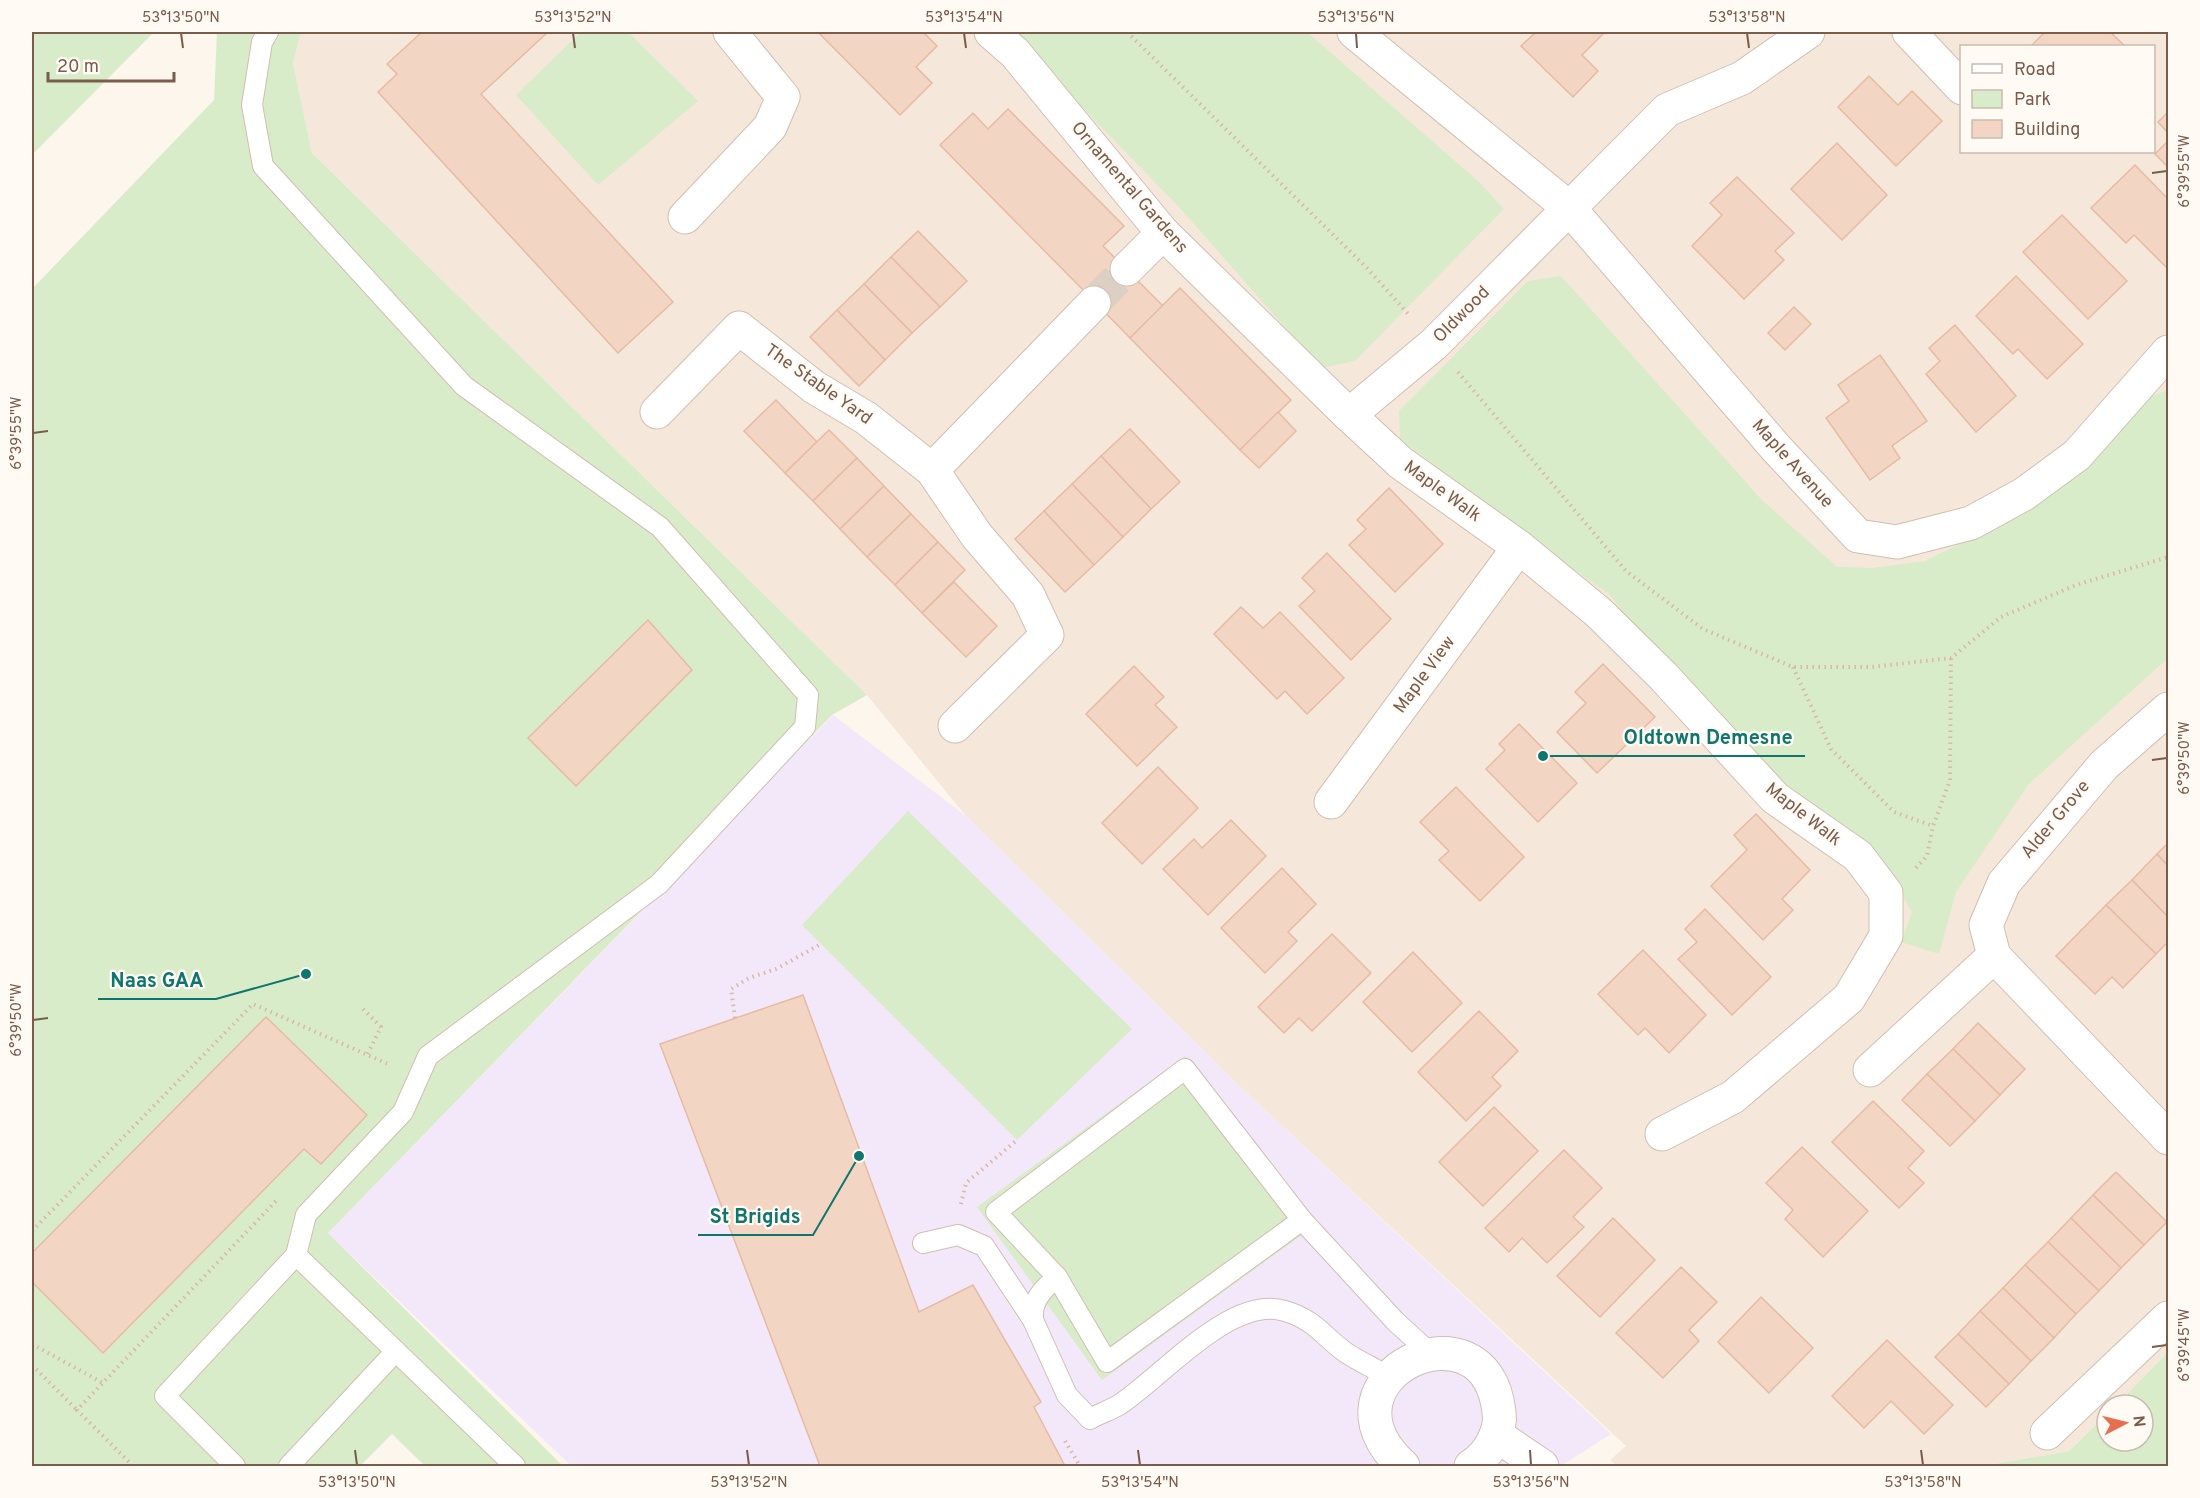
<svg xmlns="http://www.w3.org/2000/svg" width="2200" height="1498" viewBox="0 0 2200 1498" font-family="Overpass,sans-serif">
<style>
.residential{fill:#f5e8da;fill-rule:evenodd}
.education{fill:#f3e8fa}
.green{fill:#d8ecc9}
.building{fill:#f3d5c3;stroke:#e6bba3;stroke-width:1.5}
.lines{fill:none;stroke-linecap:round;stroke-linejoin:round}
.minor-tunnel{stroke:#dcd0c4;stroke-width:33;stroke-dasharray:33 16;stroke-linecap:butt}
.service-casing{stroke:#d1beb0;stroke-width:22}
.minor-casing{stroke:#d1beb0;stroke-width:35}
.path{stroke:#d9b8a5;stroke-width:4;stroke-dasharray:1.5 4.5;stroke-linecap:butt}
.service{stroke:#fff;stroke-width:20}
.minor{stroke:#fff;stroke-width:33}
.ticks{fill:none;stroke:#7a5c4d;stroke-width:2}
.labels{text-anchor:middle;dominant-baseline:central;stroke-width:4.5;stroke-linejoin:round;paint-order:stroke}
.street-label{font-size:18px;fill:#7a5c4d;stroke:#fffaf3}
.leader{fill:none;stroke:#0f766e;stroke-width:2}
.callout-dot{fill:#0f766e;stroke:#fffaf3;stroke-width:2}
.callout-label{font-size:20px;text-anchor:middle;font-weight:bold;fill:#0f766e;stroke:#fffaf3;stroke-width:4.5;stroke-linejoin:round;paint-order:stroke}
.neatline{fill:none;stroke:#7a5c4d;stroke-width:2}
.ticks-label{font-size:15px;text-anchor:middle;fill:#7a5c4d}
</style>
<rect width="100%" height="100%" fill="#fdf6ec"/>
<path class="residential" d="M301,32H2168V1352L2116,1405H2107V1414L2069,1451L1994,1464V1466H1617L1610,1460L1626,1446L1232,1079L966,816L867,695L312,153L293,63ZM1962,46H2154V152H1962Z"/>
<polygon class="education" points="833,715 966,816 1232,1079 1611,1434 1561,1466 571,1466 328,1233"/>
<g class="green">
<polygon points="32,32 154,32 32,155"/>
<polygon points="217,32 301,32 293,63 312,153 867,695 832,715 328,1233 563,1466 425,1466 392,1434 360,1466 32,1466 32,289 214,100"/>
<polygon points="581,32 628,32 698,101 598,185 516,95"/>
<polygon points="1009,32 1307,32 1478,181 1504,209 1355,361 1321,368 1178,206"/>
<polygon points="1561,276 1762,500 1837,567 1872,568 1925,561 2006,521 2093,451 2152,396 2168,390 2168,658 2028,785 1956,892 1939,954 1901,942 1912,912 1872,847 1780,782 1652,651 1609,594 1522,533 1400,439 1399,411 1528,281"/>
<polygon points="908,811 1132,1029 1017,1140 802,925"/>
<polygon points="1185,1056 1310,1229 1102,1380 977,1207"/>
<polygon points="2168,1352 2168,1466 1994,1466 1994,1464 2069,1451 2107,1414 2107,1441 2143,1441 2143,1405 2116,1405"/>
</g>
<g class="building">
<polygon points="422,32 548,32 481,94 673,302 618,353 378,92 397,74 387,64"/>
<polygon points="818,32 923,32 937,46 916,67 932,83 900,115"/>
<polygon points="1536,32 1605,32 1582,55 1598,71 1573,97 1521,46"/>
<polygon points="2045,32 2110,32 2125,46 2031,46"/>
<polygon points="1869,76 1898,105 1912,91 1942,121 1896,166 1838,107"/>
<polygon points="1008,109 1124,226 1103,246 1119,262 1087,294 940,145 973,113 988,129"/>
<polygon points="2168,112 2168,133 2158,122"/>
<polygon points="2168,141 2168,167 2155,154"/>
<polygon points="1837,143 1887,195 1842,240 1791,189"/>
<polygon points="2135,165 2168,199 2167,268 2134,235 2126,243 2091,208"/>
<polygon points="1737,177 1794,233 1775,251 1784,260 1744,299 1692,246 1722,215 1710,203"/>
<polygon points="2062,215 2127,281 2088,319 2023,252"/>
<polygon points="918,231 967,281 940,307 891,257"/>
<polygon points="891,257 940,307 912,333 864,284"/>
<polygon points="1119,262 1163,306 1130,338 1087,294"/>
<polygon points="2016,276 2083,344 2047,379 2018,349 2013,354 1976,316"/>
<polygon points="864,284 912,333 885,360 837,310"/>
<polygon points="1180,288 1291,400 1240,450 1130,338"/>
<polygon points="1794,307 1811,324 1785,350 1768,333"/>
<polygon points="837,310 885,360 859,386 810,337"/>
<polygon points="1955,325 2016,396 1976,432 1926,374 1940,361 1929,348"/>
<polygon points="1880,355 1927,421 1892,446 1900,458 1870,480 1826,418 1849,401 1838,385"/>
<polygon points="776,400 817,442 785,473 744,431"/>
<polygon points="1278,412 1296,431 1259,468 1240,450"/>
<polygon points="1130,429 1180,482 1151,509 1101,456"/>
<polygon points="829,430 857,458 813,501 785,473"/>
<polygon points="1101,456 1151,509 1123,537 1072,484"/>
<polygon points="857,458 884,486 840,529 813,501"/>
<polygon points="1072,484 1123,537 1094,565 1044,511"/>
<polygon points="884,486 911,514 867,557 840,529"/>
<polygon points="1389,488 1443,544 1395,592 1349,545 1366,529 1357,520"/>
<polygon points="1044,511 1094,565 1065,592 1015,539"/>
<polygon points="911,514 938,542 895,585 867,557"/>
<polygon points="938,542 965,570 922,613 895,585"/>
<polygon points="1327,553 1391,619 1351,660 1299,606 1315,591 1302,578"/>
<polygon points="954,582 997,626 966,657 922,613"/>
<polygon points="1241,607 1263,628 1280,612 1344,678 1307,714 1285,691 1277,699 1214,634"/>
<polygon points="648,620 692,670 576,786 528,738"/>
<polygon points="1603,664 1655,717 1597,773 1557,732 1586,703 1575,692"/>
<polygon points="1134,666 1164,697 1155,705 1177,727 1137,766 1086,714"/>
<polygon points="1519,724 1577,783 1538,822 1486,769 1505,750 1499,744"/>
<polygon points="1158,767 1198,808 1142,864 1102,823"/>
<polygon points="1456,787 1524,857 1480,901 1439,860 1449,851 1420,822"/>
<polygon points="1756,814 1810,870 1782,899 1793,910 1763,940 1711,886 1747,850 1734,835"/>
<polygon points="1231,820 1266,856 1208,915 1163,869 1194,839 1202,848"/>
<polygon points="2168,843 2168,866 2157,854"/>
<polygon points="2157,854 2168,866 2168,917 2132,880"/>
<polygon points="1282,868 1316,904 1288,932 1297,941 1265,973 1221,928"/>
<polygon points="2132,880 2168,917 2168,942 2156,954 2106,905"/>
<polygon points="2106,905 2156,954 2123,988 2112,977 2095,994 2056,956"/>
<polygon points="1705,909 1771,977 1732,1015 1678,959 1697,942 1685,929"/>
<polygon points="1332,934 1371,973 1312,1031 1299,1018 1284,1033 1258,1007"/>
<polygon points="1643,950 1706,1015 1669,1053 1645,1028 1638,1035 1598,994"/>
<polygon points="1413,952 1462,1003 1412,1052 1363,1002"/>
<polygon points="803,995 919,1312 973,1285 1041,1402 1034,1407 1065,1466 820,1466 660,1044"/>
<polygon points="1479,1011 1518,1051 1492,1077 1501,1086 1466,1121 1418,1072"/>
<polygon points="266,1017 367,1115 321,1164 304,1149 103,1353 32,1282 32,1253"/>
<polygon points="1978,1023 2025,1069 2000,1095 1953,1049"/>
<polygon points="1953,1049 2000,1095 1975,1121 1927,1074"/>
<polygon points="1927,1074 1975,1121 1950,1146 1902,1100"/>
<polygon points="1873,1101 1924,1151 1908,1168 1924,1183 1899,1208 1832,1142"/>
<polygon points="1494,1107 1538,1151 1483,1206 1439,1162"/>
<polygon points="1802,1147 1868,1211 1823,1257 1785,1219 1793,1210 1766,1183"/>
<polygon points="1564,1150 1602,1188 1573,1217 1584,1227 1547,1263 1522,1238 1509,1252 1485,1228"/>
<polygon points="2116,1172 2167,1222 2144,1245 2093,1195"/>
<polygon points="2093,1195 2144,1245 2121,1268 2071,1218"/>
<polygon points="1613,1218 1655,1260 1600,1317 1557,1276"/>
<polygon points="2071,1218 2121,1268 2099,1291 2048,1242"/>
<polygon points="2048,1242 2099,1291 2076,1314 2025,1265"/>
<polygon points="2025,1265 2076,1314 2054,1338 2003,1288"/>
<polygon points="1681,1267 1717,1302 1689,1330 1699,1341 1663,1378 1616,1333"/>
<polygon points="2003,1288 2054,1338 2031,1361 1980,1311"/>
<polygon points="1761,1297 1813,1348 1769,1393 1718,1342"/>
<polygon points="1980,1311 2031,1361 2009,1384 1958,1334"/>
<polygon points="1958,1334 2009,1384 1986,1407 1935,1357"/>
<polygon points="1887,1340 1953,1405 1924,1434 1891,1401 1864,1428 1832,1396"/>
</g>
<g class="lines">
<polyline class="minor-tunnel" points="1094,303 1127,269"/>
<g class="service-casing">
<g id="service">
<polyline points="268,32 262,42 252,105 263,166 464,386 660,527 808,695 805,727 659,884 428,1056 403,1112 306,1215 296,1255"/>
<polygon points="1185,1069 1302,1220 1107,1362 1057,1277 996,1212"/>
<polyline points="1302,1220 1395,1321 1430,1353"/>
<path d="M923,1243L958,1235L984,1246L1033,1320L1067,1395L1090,1419C1099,1414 1110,1410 1119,1405C1161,1378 1231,1294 1285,1311C1315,1320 1322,1335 1345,1352C1358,1361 1374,1368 1389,1377"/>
<path d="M1033,1320C1031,1301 1043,1289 1057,1277"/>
<polyline points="235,1466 165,1396 296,1255 515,1466"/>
<polyline points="289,1466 396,1351"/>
</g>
</g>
<g class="minor-casing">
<g id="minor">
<polyline points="991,32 1015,53 1163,233 1349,415 1401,463 1519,547 1598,612 1663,676 1775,798 1858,856 1886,893 1886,936 1849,998 1733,1097 1662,1134"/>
<polyline points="1354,32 1569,208 1776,448 1858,536 1897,542 1971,523 2024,494 2077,455 2168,352"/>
<polyline points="1909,32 1962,88"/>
<polyline points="685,217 770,127 783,97 730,32"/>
<polyline points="1127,269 1163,233"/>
<polyline points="657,412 739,328 814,387 866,418 932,470 977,536 1028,595 1047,635 955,726"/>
<polyline points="1349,415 1434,344 1667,110 1742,78 1808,32"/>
<polyline points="932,470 1094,303"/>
<polyline points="1331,802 1519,547"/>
<polyline points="1994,956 2168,1138"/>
<polyline points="1870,1070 1994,956 1986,925 2004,883 2104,765 2168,709"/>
<polyline points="2047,1433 2168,1318"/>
<polyline points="1496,1435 1542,1466"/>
<path d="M1403,1466C1307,1378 1486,1293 1499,1412C1502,1432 1488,1456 1471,1466"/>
</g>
</g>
<g class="path">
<polyline points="1127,32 1367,268 1410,316"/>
<polyline points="1458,372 1626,571 1703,629 1793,667 1872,667 1951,658 2001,617 2076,585 2168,557"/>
<polyline points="1793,667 1831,749 1894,812 1933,826"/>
<polyline points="1916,868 1927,856 1933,826 1950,780 1951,658"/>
<polyline points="363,1009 381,1027 367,1055"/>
<polyline points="735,1018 731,989 749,978 776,969 821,944"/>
<polyline points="961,1204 966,1183 1017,1140"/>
<polyline points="32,1231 253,1004 390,1065"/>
<polyline points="32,1344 103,1383"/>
<polyline points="32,1365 77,1410"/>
<polyline points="1065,1441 1080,1466"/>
<polyline points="133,1466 77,1410 276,1201"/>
</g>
<use href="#service" class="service"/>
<use href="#minor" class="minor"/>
</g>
<path class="ticks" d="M181,33L183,48M573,33L575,48M964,33L966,48M1356,33L1357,48M1747,33L1749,48M2152,173L2167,171M33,433L48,431M2152,760L2167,758M33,1020L48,1018M2152,1347L2167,1345M355,1450L357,1465M747,1450L749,1465M1138,1450L1140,1465M1530,1450L1531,1465M1921,1450L1923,1465"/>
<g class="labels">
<g class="street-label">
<text transform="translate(1129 188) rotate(49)">Ornamental Gardens</text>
<text transform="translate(1462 315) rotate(-45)">Oldwood</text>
<text transform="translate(818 385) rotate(35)">The Stable Yard</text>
<text transform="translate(1792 464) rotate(48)">Maple Avenue</text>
<text transform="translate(1442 492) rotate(36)">Maple Walk</text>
<text transform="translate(1425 675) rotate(-54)">Maple View</text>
<text transform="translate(1803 815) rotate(38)">Maple Walk</text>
<text transform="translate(2056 820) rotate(-50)">Alder Grove</text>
</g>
</g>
<path class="leader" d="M1543 756L1612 756H1805M306 974L216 999H98M859 1156L813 1235H698"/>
<g class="callout-dot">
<circle cx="1543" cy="756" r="6"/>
<circle cx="306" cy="974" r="6"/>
<circle cx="859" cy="1156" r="6"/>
</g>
<g class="callout-label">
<text x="1708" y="744">Oldtown Demesne</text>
<text x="157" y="987">Naas GAA</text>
<text x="755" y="1223">St Brigids</text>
</g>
<rect width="2200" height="1498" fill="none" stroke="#fffaf3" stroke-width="66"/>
<rect x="1960" y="45" width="195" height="108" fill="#fffaf3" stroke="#cabbb1" stroke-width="1.5"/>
<rect x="1972" y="64" width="30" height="9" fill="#ffffff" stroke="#cabbb1" stroke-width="1.5"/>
<text x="2014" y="75" font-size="18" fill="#7a5c4d">Road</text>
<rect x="1972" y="90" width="30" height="18" fill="#d8ecc9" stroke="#cabbb1" stroke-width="1.5"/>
<text x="2014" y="105" font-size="18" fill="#7a5c4d">Park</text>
<rect x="1972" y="120" width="30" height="18" fill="#f3d5c3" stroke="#cabbb1" stroke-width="1.5"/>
<text x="2014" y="135" font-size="18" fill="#7a5c4d">Building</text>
<g transform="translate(2125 1423) rotate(83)"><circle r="28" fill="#fffaf3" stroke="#cabbb1" stroke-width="1.5"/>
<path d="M0-4.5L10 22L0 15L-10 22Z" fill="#e76f51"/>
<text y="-9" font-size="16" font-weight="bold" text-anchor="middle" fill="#7a5c4d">N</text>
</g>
<path d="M48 72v9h126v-9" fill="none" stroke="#7a5c4d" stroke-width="3"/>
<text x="57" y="72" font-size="18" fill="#7a5c4d" stroke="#fffaf3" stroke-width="4.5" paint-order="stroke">20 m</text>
<rect x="33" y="33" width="2134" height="1432" class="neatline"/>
<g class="ticks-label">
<text x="181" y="22">53°13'50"N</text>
<text x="573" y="22">53°13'52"N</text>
<text x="964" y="22">53°13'54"N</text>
<text x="1356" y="22">53°13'56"N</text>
<text x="1747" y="22">53°13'58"N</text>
<text transform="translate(2184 171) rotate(-90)" y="5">6°39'55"W</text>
<text transform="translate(16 433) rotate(-90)" y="5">6°39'55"W</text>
<text transform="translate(2184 758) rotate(-90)" y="5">6°39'50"W</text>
<text transform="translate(16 1020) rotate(-90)" y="5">6°39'50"W</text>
<text transform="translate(2184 1345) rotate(-90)" y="5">6°39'45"W</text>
<text x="357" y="1487">53°13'50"N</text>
<text x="749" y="1487">53°13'52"N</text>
<text x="1140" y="1487">53°13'54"N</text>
<text x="1531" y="1487">53°13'56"N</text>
<text x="1923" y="1487">53°13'58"N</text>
</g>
</svg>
